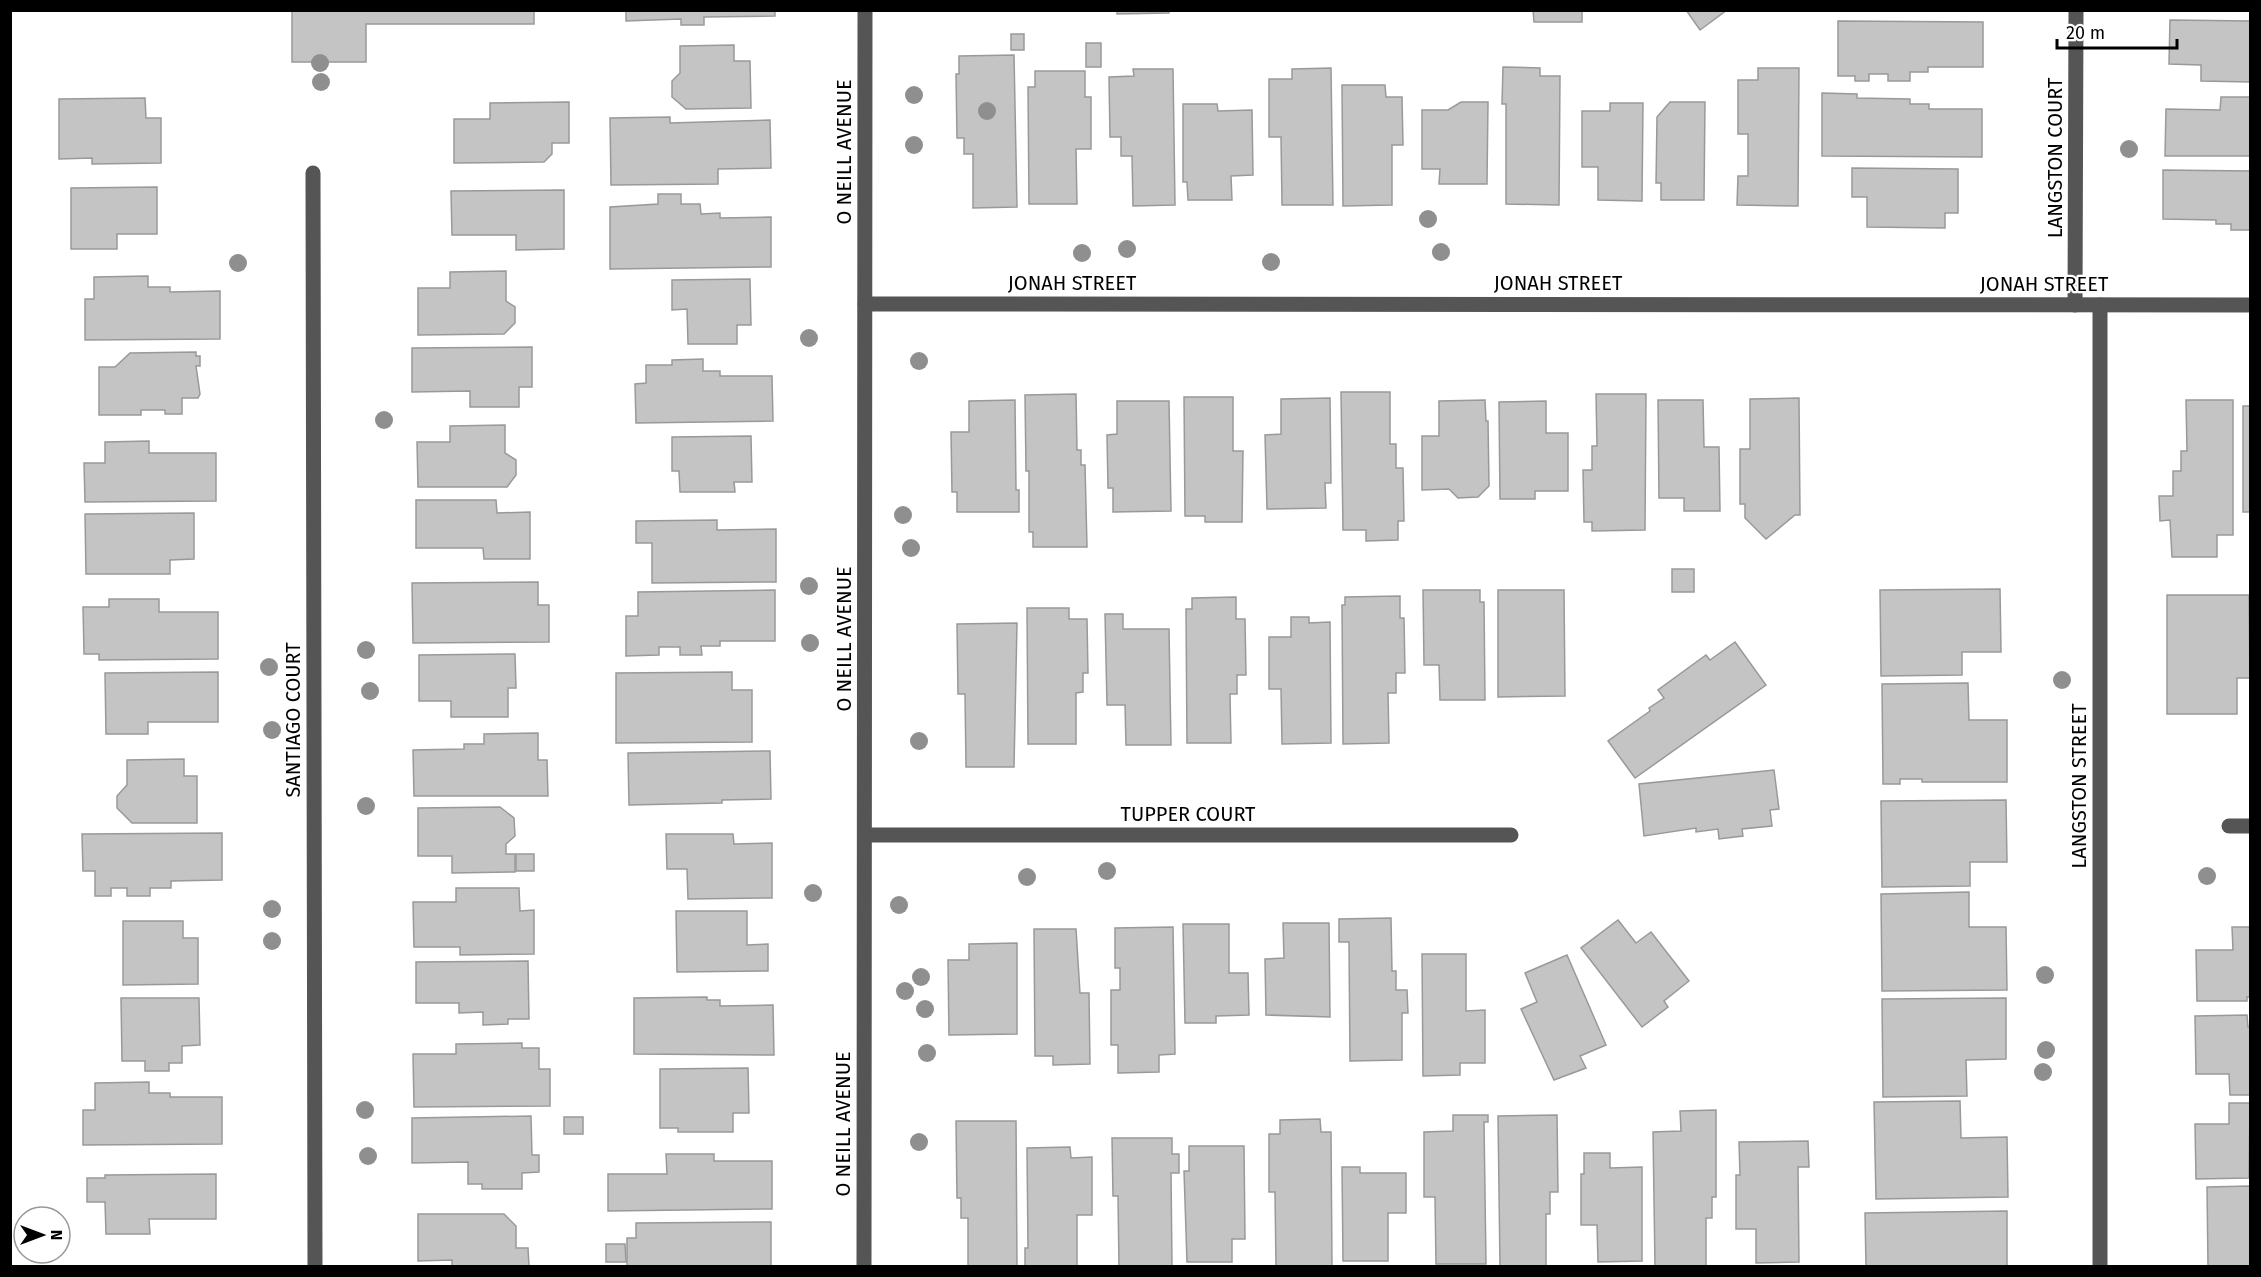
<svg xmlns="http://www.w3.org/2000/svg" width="2261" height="1277" viewBox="0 0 2261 1277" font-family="'Fira Sans',sans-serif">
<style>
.building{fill:#c4c4c4;stroke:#999;stroke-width:1.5}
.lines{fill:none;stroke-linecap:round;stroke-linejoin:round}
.minor{stroke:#555;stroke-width:15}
.tree{fill:#8f8f8f}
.labels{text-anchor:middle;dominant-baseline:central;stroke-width:4.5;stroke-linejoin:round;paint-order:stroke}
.street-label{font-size:20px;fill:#000;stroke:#fff}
</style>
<rect width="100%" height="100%" fill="#fff"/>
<g class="building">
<polygon points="292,10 534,10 534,24 366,24 366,62 292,62"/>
<polygon points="626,10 775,10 775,16 704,17 704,25 681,25 681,19 626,21"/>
<polygon points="1117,10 1169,10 1169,13 1117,14"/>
<polygon points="1533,10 1582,10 1582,22 1534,22"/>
<polygon points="1686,10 1727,10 1700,30"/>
<polygon points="2170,20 2250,21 2250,82 2201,81 2201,65 2169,64"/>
<polygon points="1838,21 1983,22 1983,67 1928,67 1928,72 1910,72 1910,81 1888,81 1888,74 1869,74 1869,81 1855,81 1855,76 1838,76"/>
<rect x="1011" y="34" width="13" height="16"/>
<rect x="1086" y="43" width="15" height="24"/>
<polygon points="734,45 734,61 750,61 751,108 686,109 672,97 672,81 680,73 680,46"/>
<polygon points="1014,55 1017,207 973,208 973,154 964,154 964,138 957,138 956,74 959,74 959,56"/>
<polygon points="1503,67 1540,68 1540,76 1560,76 1559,205 1506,204 1506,104 1502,104"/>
<polygon points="1331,68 1333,205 1282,205 1281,137 1269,137 1269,79 1292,79 1292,69"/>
<polygon points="1758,68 1799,68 1798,206 1737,205 1738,176 1748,176 1748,134 1738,134 1738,80 1758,80"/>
<polygon points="1133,69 1173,69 1175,205 1133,206 1132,156 1121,156 1121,137 1110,137 1109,77 1134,76"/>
<polygon points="1035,71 1085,71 1085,97 1091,97 1091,149 1076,149 1077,204 1029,204 1028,87 1035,87"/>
<polygon points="1342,85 1385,85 1386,97 1402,97 1403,145 1392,145 1392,205 1343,206"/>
<polygon points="1822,93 1857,94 1857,98 1910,99 1910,104 1929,104 1929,109 1982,109 1982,157 1822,156"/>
<polygon points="2221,97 2250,97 2250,156 2165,156 2166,109 2220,110"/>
<polygon points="145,98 146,118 161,118 161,163 92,164 92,158 59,159 59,99"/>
<polygon points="569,102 569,143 552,143 552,154 544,162 454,163 454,119 490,119 490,103"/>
<polygon points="1461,102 1488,102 1487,184 1439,184 1440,169 1422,169 1422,110 1448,110"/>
<polygon points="1670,102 1705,102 1704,200 1661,200 1661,183 1656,183 1657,117"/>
<polygon points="1610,103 1643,103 1642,201 1598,200 1598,167 1582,167 1582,111 1610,111"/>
<polygon points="1183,104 1217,104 1218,111 1252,110 1253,175 1231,176 1232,200 1188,200 1187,182 1183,182"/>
<polygon points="670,117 670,123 770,120 771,168 718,169 718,184 611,185 610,118"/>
<polygon points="1852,168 1958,169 1958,213 1945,213 1945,228 1867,227 1867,197 1852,197"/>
<polygon points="2163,170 2250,171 2250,230 2231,230 2231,224 2216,224 2216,220 2163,219"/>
<polygon points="157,187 157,234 117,234 117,249 71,249 71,188"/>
<polygon points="564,190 564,249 516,250 516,235 452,235 451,191"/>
<polygon points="658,194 681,194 681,204 700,204 701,214 720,213 720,218 771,217 771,267 610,269 610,207 658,204"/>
<polygon points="506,271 506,301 515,307 515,323 504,334 418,335 418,288 450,288 450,272"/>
<polygon points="148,276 148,287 170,287 170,292 220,291 220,339 85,340 85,299 94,299 94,277"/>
<polygon points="750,279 751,325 737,325 737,344 688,344 687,309 672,310 672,280"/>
<polygon points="532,347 532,387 519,387 519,407 470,407 470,391 412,392 412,348"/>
<polygon points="196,352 196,356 200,356 200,366 196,366 200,394 198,398 182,398 182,414 165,414 165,410 141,410 141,415 99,415 99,367 115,367 130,353"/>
<polygon points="703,359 703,371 720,371 720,376 772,376 773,421 636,423 635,384 646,383 646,365 672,365 672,360"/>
<polygon points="1341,392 1390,392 1390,444 1396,444 1396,468 1403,468 1404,521 1398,521 1398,540 1366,541 1366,530 1343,530"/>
<polygon points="1076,394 1077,450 1081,450 1081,465 1085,465 1087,547 1033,547 1033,532 1029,532 1029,471 1026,471 1025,395"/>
<polygon points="1596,394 1646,394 1645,530 1592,531 1592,522 1584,522 1583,470 1592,470 1592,446 1597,446"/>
<polygon points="1184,397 1233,397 1233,451 1243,451 1242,522 1205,522 1205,516 1185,516"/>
<polygon points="1330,398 1331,483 1325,483 1326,508 1267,509 1265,435 1281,434 1281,399"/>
<polygon points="1799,398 1800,515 1795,515 1766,539 1745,518 1745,504 1740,504 1740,449 1750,449 1750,399"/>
<polygon points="1015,400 1016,490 1019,490 1019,512 957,512 957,492 952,492 951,432 969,432 969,401"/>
<polygon points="1485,400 1486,421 1488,421 1489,486 1478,497 1458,498 1449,489 1422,490 1422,436 1439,436 1439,401"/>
<polygon points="1658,400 1703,400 1704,447 1719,447 1720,511 1684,511 1684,498 1659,498"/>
<polygon points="2186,400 2233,400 2233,535 2217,535 2217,557 2172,557 2170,520 2160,521 2159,496 2173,496 2173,471 2181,471 2181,451 2187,451"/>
<polygon points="1117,401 1169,401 1171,511 1113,512 1113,488 1108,488 1107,435 1117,434"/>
<polygon points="1546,401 1546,433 1568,433 1568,491 1535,491 1535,499 1500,499 1499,402"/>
<rect x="2243" y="406" width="7" height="106"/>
<polygon points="505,425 505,453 516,460 516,475 507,487 418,487 417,442 450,442 450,426"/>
<polygon points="751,436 752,482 734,482 735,492 680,492 679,471 672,471 672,437"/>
<polygon points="149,441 149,453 216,453 216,501 85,502 84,463 105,463 105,442"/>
<polygon points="416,500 496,500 497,513 530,512 530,559 484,559 483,548 416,548"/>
<polygon points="194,513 194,559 170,560 170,574 86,574 85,514"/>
<polygon points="717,520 717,530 776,529 776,582 652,583 652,543 636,543 636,521"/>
<rect x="1672" y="569" width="22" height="23"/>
<polygon points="538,582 538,605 549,605 549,642 413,643 412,583"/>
<polygon points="2000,589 2001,652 1962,652 1962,675 1881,676 1880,590"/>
<polygon points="775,590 775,641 720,641 720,646 701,646 702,655 680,655 680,647 659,647 659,655 626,656 626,616 638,616 638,592"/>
<polygon points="1423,590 1480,590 1480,602 1484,602 1485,700 1440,700 1439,665 1424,665"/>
<polygon points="1498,590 1564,590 1565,696 1498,697"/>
<polygon points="2167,595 2249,595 2250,678 2237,678 2237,714 2167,714"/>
<polygon points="1400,596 1400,618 1404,618 1405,673 1396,673 1396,693 1388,693 1389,743 1343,744 1342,605 1345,605 1345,597"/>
<polygon points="1236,597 1236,619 1245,619 1246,675 1237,675 1237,694 1230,694 1231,743 1187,743 1186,609 1192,609 1192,598"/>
<polygon points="109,599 159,599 159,612 218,612 218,659 99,660 99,654 84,654 83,607 109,607"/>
<polygon points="1027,608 1069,608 1069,619 1087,619 1088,673 1083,673 1083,692 1076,693 1076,744 1028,744"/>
<polygon points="1105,614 1123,614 1123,629 1169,629 1171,745 1126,745 1125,705 1107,705"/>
<polygon points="1291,617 1309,617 1309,623 1330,622 1331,743 1282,744 1281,689 1269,689 1269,637 1291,637"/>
<polygon points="1017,623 1014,767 966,767 965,694 958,694 957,624"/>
<polygon points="1735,642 1766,685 1635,778 1608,741 1650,711 1649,708 1664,698 1658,690 1706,655 1710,660"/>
<polygon points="515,654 516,688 508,688 508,717 451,717 451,701 419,701 419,655"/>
<polygon points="218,672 218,722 148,722 148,734 106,734 105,673"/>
<polygon points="732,672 732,690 752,690 752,742 616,743 616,673"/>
<polygon points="1968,683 1969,720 2007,720 2007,782 1922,782 1922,779 1900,779 1900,784 1883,784 1882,684"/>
<polygon points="538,733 538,760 547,760 548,796 414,796 413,750 464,749 464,744 484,744 484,734"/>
<polygon points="770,751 771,799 722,800 722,803 629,805 628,753"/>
<polygon points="184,759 184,776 197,776 197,823 132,823 117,808 117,796 127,785 127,760"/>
<polygon points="1774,770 1779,809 1770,810 1772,826 1742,829 1743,836 1719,839 1718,829 1696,832 1696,828 1644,836 1639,784"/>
<polygon points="2006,800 2007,862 1970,862 1970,886 1882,887 1881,801"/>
<polygon points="500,807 514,818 515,836 506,844 506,854 515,854 515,872 452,873 452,856 418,856 418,808"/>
<polygon points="222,833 222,880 171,881 171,888 150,888 150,896 127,896 127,888 111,888 111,896 95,896 95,871 83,871 82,834"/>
<polygon points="666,834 733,834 734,844 772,843 772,898 688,899 687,869 667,869"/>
<rect x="516" y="854" width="18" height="17"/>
<polygon points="456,888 519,888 520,911 534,910 534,954 460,955 460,947 414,947 413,902 456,902"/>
<polygon points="1969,892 1969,927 2006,927 2007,990 1882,991 1881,894"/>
<polygon points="676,911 747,911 747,945 768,944 768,971 677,972"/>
<polygon points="1391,918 1392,971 1396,971 1396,990 1407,990 1408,1013 1402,1013 1402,1060 1350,1061 1349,942 1339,942 1339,919"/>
<polygon points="1618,920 1636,943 1651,932 1689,981 1664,1001 1668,1007 1642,1027 1581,948"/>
<polygon points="123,921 183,921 183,938 198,938 198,984 123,985"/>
<polygon points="1283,923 1329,923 1330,1017 1266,1015 1265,959 1284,958"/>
<polygon points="1183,924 1229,924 1229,973 1248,973 1249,1015 1216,1016 1216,1023 1185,1023"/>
<polygon points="1173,927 1175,1054 1159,1055 1159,1072 1118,1073 1118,1045 1111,1045 1111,990 1120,990 1120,968 1115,968 1115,928"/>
<polygon points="2232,927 2250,927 2250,997 2247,997 2247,1001 2197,1001 2196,950 2233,950"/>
<polygon points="1034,929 1076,929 1080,993 1089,993 1090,1064 1053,1065 1053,1056 1035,1056"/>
<polygon points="1017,943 1017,1034 949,1035 948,960 969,960 969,944"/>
<polygon points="1422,954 1466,954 1466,1011 1485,1010 1485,1063 1460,1063 1460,1075 1423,1076"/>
<polygon points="1567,955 1606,1045 1580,1056 1586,1068 1554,1080 1521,1009 1537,1002 1525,973"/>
<polygon points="528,961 529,1019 508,1019 508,1024 483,1025 483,1012 459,1013 459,1003 416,1003 416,962"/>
<polygon points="707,997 707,1000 720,1000 720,1006 773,1005 774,1055 634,1054 634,998"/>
<polygon points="121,998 199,998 200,1045 182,1046 182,1063 169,1063 169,1071 145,1071 145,1061 122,1061"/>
<polygon points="2006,998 2006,1059 1966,1060 1967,1096 1883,1097 1882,999"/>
<polygon points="2247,1015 2248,1027 2250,1027 2250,1095 2230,1095 2229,1074 2196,1074 2195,1016"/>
<polygon points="522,1043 522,1048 539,1048 539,1069 550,1069 550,1106 414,1107 413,1054 456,1054 456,1044"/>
<polygon points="748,1068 749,1113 733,1113 733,1132 678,1132 678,1128 660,1128 660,1069"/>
<polygon points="149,1082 149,1093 170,1093 170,1097 222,1097 222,1144 83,1145 83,1110 95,1110 95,1083"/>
<polygon points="1960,1101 1961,1138 2007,1137 2008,1197 1876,1199 1874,1102"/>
<polygon points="2229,1103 2250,1103 2249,1178 2196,1179 2195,1124 2229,1124"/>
<polygon points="1716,1110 1716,1197 1712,1197 1712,1218 1706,1218 1706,1266 1655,1266 1653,1132 1681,1131 1680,1111"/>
<polygon points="1453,1115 1488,1115 1488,1122 1484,1122 1486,1264 1436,1264 1435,1197 1424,1197 1424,1132 1453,1131"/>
<polygon points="1557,1115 1558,1192 1550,1192 1550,1214 1546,1214 1546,1266 1500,1266 1498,1116"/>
<polygon points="531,1116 532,1155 539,1155 539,1172 522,1173 522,1189 482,1189 482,1184 468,1184 468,1162 412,1163 412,1118"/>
<rect x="564" y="1117" width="19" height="17"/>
<polygon points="1320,1119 1321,1132 1331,1132 1332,1266 1276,1266 1275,1192 1269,1192 1269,1134 1280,1134 1280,1120"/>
<polygon points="956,1121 1016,1121 1017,1266 968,1266 968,1218 961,1218 961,1198 957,1198"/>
<polygon points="1112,1138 1172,1138 1172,1154 1179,1154 1179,1173 1171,1173 1172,1266 1119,1266 1118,1196 1113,1196"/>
<polygon points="1808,1141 1809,1167 1798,1167 1799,1262 1756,1263 1756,1229 1736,1229 1736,1175 1740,1175 1739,1142"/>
<polygon points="1189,1146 1244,1146 1245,1239 1232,1239 1232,1262 1187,1262 1184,1171 1189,1171"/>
<polygon points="1070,1147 1071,1158 1092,1157 1092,1215 1077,1215 1077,1266 1025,1266 1025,1248 1028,1248 1027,1148"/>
<polygon points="1584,1153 1610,1153 1610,1168 1642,1167 1642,1261 1598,1262 1597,1225 1581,1225 1581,1174 1584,1174"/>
<polygon points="666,1154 714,1154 714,1161 772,1161 772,1209 608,1211 608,1174 667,1174"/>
<polygon points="1342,1167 1360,1167 1360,1173 1406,1173 1406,1213 1388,1213 1388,1261 1343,1261"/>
<polygon points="216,1174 216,1219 149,1219 150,1234 106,1234 105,1202 87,1202 87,1178 105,1178 105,1175"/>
<polygon points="2250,1186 2250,1266 2208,1266 2207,1187"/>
<polygon points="2007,1211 2007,1266 1866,1266 1865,1213"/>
<polygon points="418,1214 504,1214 516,1226 516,1248 528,1248 529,1266 452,1266 452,1260 418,1261"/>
<polygon points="771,1222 771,1266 627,1266 627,1238 636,1238 636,1223"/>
<polygon points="606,1244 625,1244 626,1262 606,1262"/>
</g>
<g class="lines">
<g class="minor">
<polyline points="313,173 315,1266"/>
<polyline points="865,304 2250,305"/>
<polyline points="2075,305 2076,10"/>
<polyline points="2229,826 2250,826"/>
<polyline points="865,835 1511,835"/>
<polyline points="864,1266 865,10"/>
<polyline points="2100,1266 2100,305"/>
</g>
</g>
<g class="tree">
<circle cx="320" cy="63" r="9"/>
<circle cx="321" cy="82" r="9"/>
<circle cx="914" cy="95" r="9"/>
<circle cx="987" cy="111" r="9"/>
<circle cx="914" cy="145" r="9"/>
<circle cx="2129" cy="149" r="9"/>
<circle cx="1428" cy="219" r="9"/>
<circle cx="1127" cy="249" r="9"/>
<circle cx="1441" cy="252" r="9"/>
<circle cx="1082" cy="253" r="9"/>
<circle cx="1271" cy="262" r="9"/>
<circle cx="238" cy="263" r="9"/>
<circle cx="809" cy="338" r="9"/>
<circle cx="919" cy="361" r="9"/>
<circle cx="384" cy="420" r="9"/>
<circle cx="903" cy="515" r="9"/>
<circle cx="911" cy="548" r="9"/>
<circle cx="809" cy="586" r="9"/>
<circle cx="810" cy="643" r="9"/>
<circle cx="366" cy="650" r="9"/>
<circle cx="269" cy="667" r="9"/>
<circle cx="2062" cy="680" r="9"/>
<circle cx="370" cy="691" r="9"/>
<circle cx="272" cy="730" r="9"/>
<circle cx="919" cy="741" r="9"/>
<circle cx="366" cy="806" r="9"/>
<circle cx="1107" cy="871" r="9"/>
<circle cx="2207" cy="876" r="9"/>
<circle cx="1027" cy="877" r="9"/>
<circle cx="813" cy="893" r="9"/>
<circle cx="899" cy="905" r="9"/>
<circle cx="272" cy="909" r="9"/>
<circle cx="272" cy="941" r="9"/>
<circle cx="2045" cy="975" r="9"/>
<circle cx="921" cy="977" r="9"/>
<circle cx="905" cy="991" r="9"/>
<circle cx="925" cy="1009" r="9"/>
<circle cx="2046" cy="1050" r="9"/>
<circle cx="927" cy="1053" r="9"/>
<circle cx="2043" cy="1072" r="9"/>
<circle cx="365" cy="1110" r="9"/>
<circle cx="919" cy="1142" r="9"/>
<circle cx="368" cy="1156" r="9"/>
</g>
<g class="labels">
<g class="street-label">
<text transform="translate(844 152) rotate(-90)">O NEILL AVENUE</text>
<text transform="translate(2055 158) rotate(-90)">LANGSTON COURT</text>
<text x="1072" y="283">JONAH STREET</text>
<text x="1558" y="283">JONAH STREET</text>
<text x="2044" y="284">JONAH STREET</text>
<text transform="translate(844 639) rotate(-90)">O NEILL AVENUE</text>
<text transform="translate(293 720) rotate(-90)">SANTIAGO COURT</text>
<text transform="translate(2079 786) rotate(-90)">LANGSTON STREET</text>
<text x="1188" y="814">TUPPER COURT</text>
<text transform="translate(843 1124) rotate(-90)">O NEILL AVENUE</text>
</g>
</g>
<rect width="2261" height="1277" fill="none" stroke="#000000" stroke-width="24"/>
<g transform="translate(42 1235) rotate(90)"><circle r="28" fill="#ffffff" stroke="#999999" stroke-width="1.5"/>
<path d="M0-4.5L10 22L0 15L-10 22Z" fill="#000000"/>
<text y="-9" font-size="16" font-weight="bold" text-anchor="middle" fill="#000000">N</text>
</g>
<path d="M2057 39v9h120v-9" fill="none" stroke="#000000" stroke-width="3"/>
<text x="2066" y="39" font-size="18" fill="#000000" stroke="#ffffff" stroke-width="4.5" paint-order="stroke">20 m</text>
</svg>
